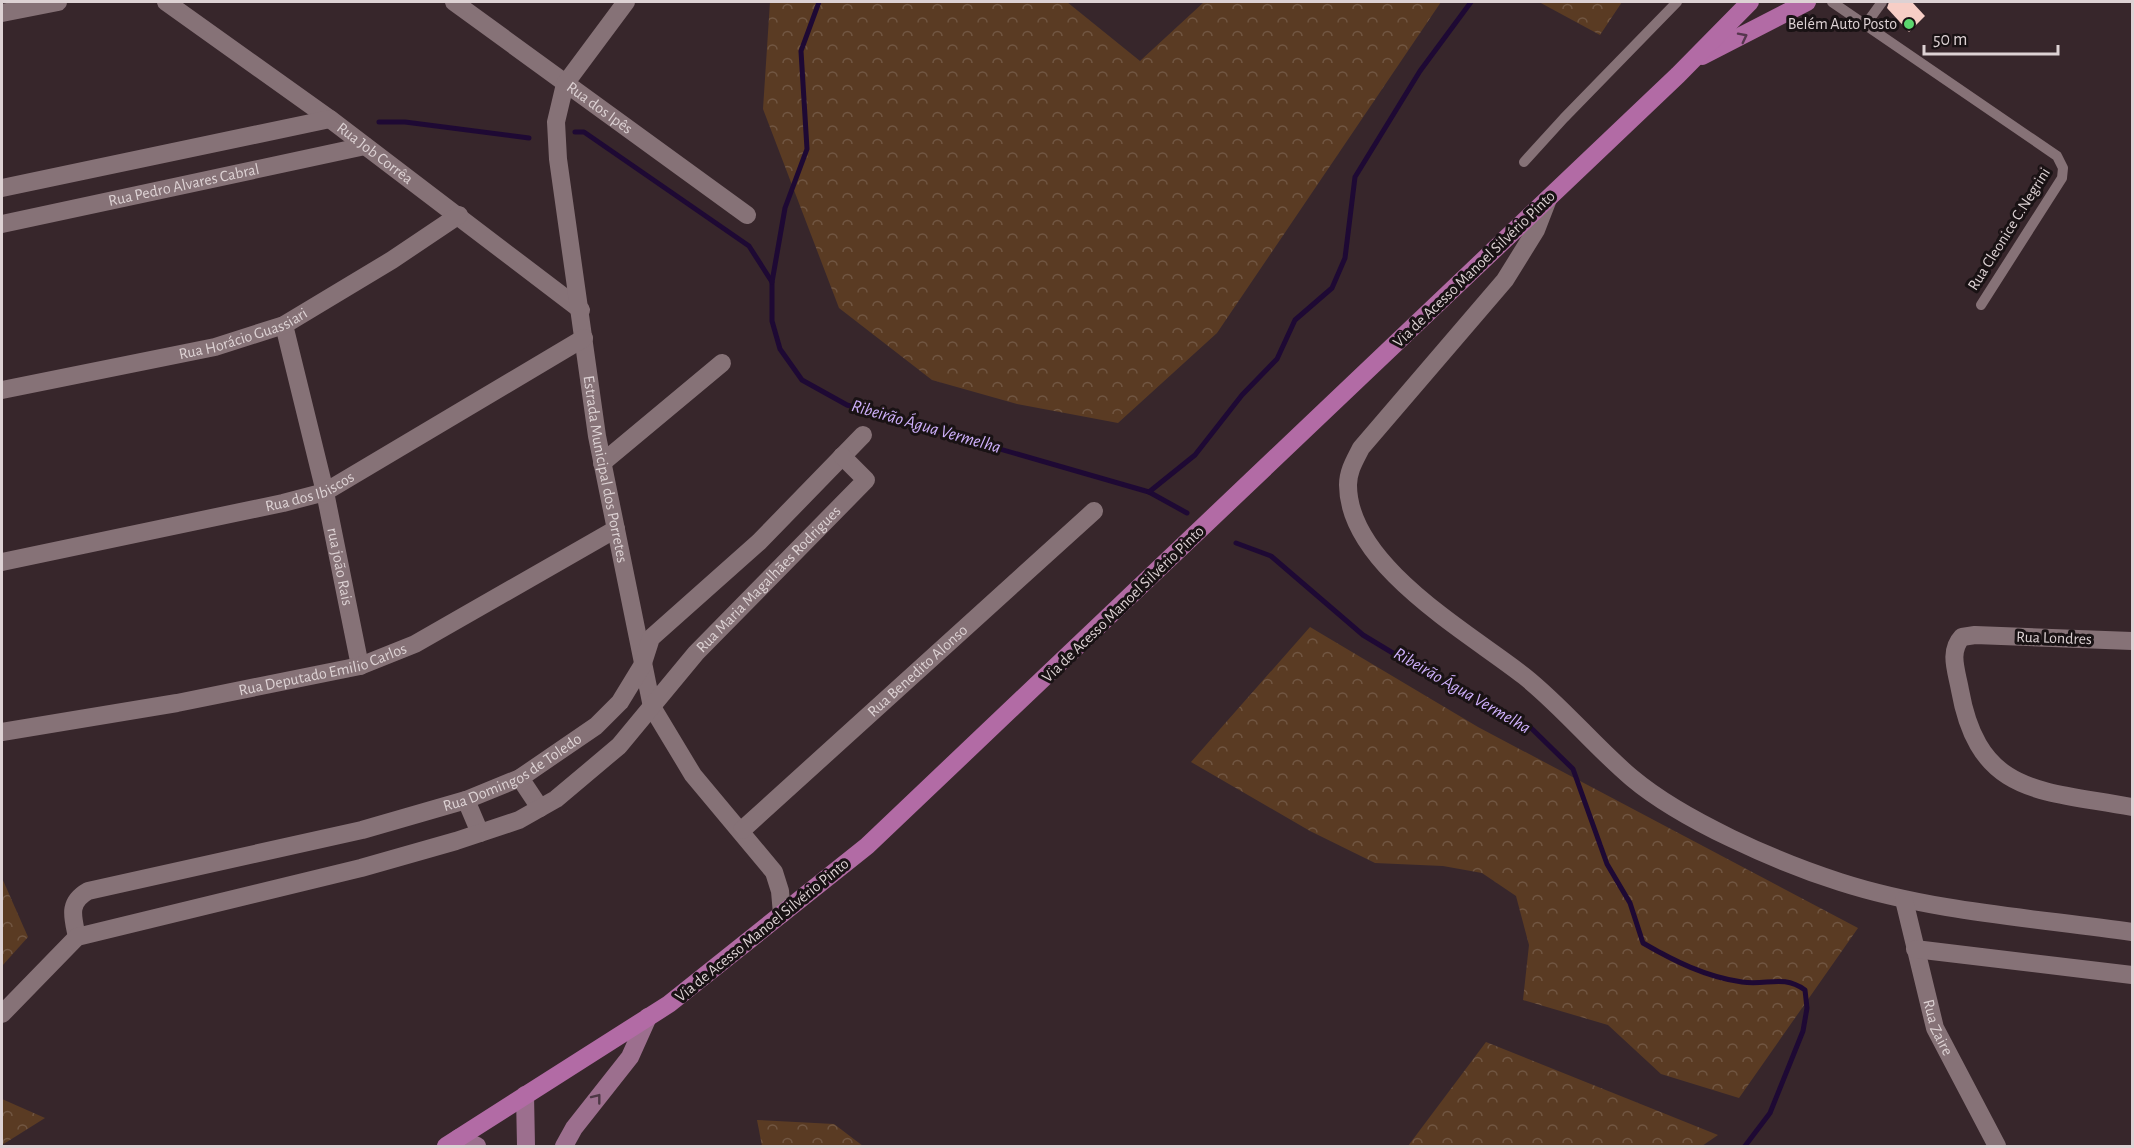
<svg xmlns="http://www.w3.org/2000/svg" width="2134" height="1148" viewBox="0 0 2134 1148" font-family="'Alegreya Sans',sans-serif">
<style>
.forest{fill:url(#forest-crowns)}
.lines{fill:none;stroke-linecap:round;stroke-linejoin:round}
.stream{stroke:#1e0934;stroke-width:5}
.building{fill:#f7cec6}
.lane{stroke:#867277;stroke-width:10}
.street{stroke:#867277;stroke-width:18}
.secondary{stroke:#9c6f8e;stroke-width:18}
.primary{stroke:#b26ba5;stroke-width:18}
.oneway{stroke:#56364e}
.oneway2{stroke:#4d3745}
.poi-dot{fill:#5bd56e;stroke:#191214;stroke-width:2}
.labels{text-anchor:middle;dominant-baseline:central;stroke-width:6;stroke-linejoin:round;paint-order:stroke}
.poi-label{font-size:16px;fill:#ddd2d4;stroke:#191214;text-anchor:end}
.street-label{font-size:16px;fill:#ddd2d4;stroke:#191214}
.water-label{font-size:18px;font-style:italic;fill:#ceb0fc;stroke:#191214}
</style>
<defs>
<pattern id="forest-crowns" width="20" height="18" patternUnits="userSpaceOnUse" patternTransform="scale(1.5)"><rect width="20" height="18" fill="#5a3b23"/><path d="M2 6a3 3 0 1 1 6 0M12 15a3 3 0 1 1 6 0" fill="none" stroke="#715642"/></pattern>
</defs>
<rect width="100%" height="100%" fill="#37262b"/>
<g class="forest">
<polygon points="770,2 1067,2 1140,61 1204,2 1441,2 1217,333 1118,423 1017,404 932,380 839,308 763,109"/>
<polygon points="1539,2 1622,2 1600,35"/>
<polygon points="1310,627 1478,727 1858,928 1739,1098 1661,1074 1608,1025 1523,1000 1529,945 1516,896 1482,873 1443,866 1375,863 1310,831 1191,762"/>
<polygon points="2,878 28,937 2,966"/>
<polygon points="1486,1042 1718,1135 1702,1146 1408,1146"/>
<polygon points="2,1099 45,1118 2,1145"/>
<polygon points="757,1120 834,1124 863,1146 762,1146"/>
</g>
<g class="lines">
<g class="stream">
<polyline points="379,122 405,122 529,138"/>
<polyline points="575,132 584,132 749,246 772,282 772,321 780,349 802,380 847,405 1149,492 1187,513"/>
<polyline points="772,282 785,208 807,149 801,51 819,2"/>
<polyline points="1149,492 1195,455 1242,395 1277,359 1295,320 1332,288 1345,258 1355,177 1420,71 1471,2"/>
<path d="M1236,543L1271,556L1363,635L1421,670L1528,725L1573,769L1607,864L1630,903L1643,943C1674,961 1706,977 1742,982C1767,986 1782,974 1805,990L1807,1008L1803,1031L1770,1113L1745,1146"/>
</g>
</g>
<polygon class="building" points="1889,2 1912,2 1925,16 1909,32 1887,8"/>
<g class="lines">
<g class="lane">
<polyline points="1832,2 2057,156 2063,168 2062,178 1981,305"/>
<polyline points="1866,24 1882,2"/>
<polyline points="1524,162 1564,118 1677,2"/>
</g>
<g class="street">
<path id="s1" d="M166,2L330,119L581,310"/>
<path id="s2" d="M454,2L747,215"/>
<path id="s3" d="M626,2L565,84L556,122L558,159L597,436L652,707L693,775L774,872L780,891L782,914"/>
<polyline points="2,13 58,2"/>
<polyline points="2,188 330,119"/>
<path d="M1548,199L1536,230L1505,280L1361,448C1355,460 1348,471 1348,485C1348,565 1468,632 1524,676C1563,707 1594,746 1632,778C1682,820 1777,862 1840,882C1933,912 2035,918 2132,932"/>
<path id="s4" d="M2,224L365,146"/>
<path id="s5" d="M284,325L325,492L360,666"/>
<path id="s6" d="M2,390L215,347L284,325L392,260L459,215"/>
<polyline points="602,463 722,363"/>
<path id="s7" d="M2,562L283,503L325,492L584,338"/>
<path d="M2132,641L1975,635L1962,637C1948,652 1957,672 1960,690C1979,797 2043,790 2132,807"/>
<path id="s8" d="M2,732L177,703L360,666L415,644L616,529"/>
<polyline points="520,778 540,808"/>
<polyline points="466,800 480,833"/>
<path id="s9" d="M742,830L1094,511"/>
<path id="s10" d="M1904,900L1935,1028L1997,1146"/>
<path id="s11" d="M77,937C73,917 67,903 88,891L362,830L466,800L520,778L596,726L620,702L642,666L651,638L759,542L863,435"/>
<polyline points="1915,949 2132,975"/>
<path id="s12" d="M2,1014L77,937L361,868L456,841L519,820L556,799L619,746L696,653L866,480L842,456"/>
</g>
<g class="secondary">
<polyline points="525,1095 526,1146"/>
<polyline points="459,1138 477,1146"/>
<polyline points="564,1146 574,1128 630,1057 648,1017"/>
</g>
<g class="primary">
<polyline points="1702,56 1807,2"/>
<polyline points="446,1146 669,1004 867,846 1678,75 1750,2"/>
</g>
</g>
<defs><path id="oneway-chevron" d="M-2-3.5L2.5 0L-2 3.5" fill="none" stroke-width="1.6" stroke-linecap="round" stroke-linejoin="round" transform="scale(1.5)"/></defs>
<use class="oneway" href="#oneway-chevron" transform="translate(1743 37) rotate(-27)"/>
<use class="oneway2" href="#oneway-chevron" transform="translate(597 1098) rotate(-52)"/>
<circle class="poi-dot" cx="1909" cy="24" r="6"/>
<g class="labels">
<g class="poi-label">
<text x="1897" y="24">Belém Auto Posto</text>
</g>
<g class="street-label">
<text stroke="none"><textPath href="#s2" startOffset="180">Rua dos Ipês</textPath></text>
<text stroke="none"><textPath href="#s1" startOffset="258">Rua Job Corrêa</textPath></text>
<text stroke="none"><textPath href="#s4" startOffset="186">Rua Pedro Alvares Cabral</textPath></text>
<text transform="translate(2009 229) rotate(-58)">Rua Cleonice C.Negrini</text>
<text transform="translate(1474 269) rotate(-44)">Via de Acesso Manoel Silvério Pinto</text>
<text stroke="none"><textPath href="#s6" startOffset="248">Rua Horácio Guassiari</textPath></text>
<text stroke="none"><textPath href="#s3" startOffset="492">Estrada Municipal dos Porretes</textPath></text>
<text stroke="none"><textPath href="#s7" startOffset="316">Rua dos Ibiscos</textPath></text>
<text stroke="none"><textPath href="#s5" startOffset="248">rua joão Rais</textPath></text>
<text stroke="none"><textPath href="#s12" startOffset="914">Rua Maria Magalhães Rodrigues</textPath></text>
<text transform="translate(1123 604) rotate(-44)">Via de Acesso Manoel Silvério Pinto</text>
<text transform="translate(2054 638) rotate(2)">Rua Londres</text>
<text stroke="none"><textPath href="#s8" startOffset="327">Rua Deputado Emilio Carlos</textPath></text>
<text stroke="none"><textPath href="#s9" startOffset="237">Rua Benedito Alonso</textPath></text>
<text stroke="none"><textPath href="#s11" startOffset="495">Rua Domingos de Toledo</textPath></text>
<text transform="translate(762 930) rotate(-39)">Via de Acesso Manoel Silvério Pinto</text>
<text stroke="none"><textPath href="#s10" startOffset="132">Rua Zaire</textPath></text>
</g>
<g class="water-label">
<text transform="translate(926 427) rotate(16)">Ribeirão Água Vermelha</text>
<text transform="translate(1462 691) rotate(30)">Ribeirão Água Vermelha</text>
</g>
</g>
<rect width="2134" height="1148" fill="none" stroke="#ddd2d4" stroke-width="6"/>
<path d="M1924 45v9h134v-9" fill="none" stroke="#ddd2d4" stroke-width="3"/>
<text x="1933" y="45" font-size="18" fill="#ddd2d4" stroke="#191214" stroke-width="4.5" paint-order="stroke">50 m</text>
</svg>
